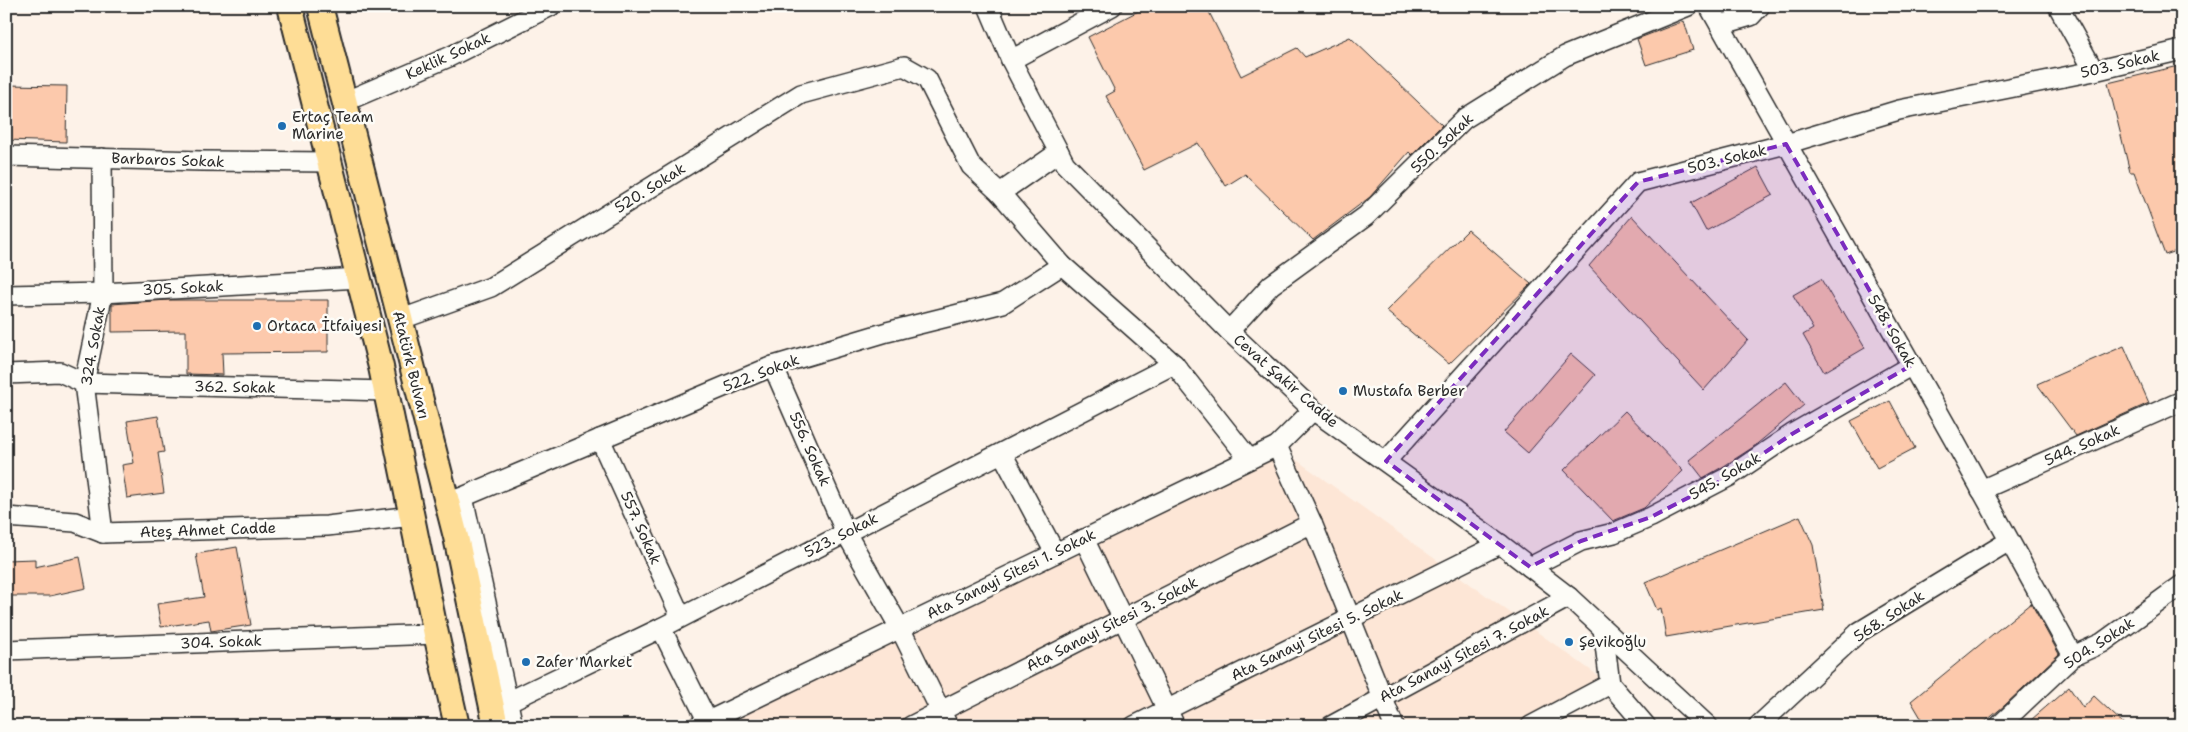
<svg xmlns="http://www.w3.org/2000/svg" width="2188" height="732" viewBox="0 0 2188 732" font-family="'Shantell Sans',sans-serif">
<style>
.built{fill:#fde6d6}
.building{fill:#fcc9ac;stroke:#2b2b2b}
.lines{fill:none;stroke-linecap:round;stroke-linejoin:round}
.minor-casing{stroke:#2b2b2b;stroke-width:22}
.major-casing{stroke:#2b2b2b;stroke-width:28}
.minor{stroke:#fdfcf7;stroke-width:19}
.major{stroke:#fedd96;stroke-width:24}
.marked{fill:#7b2cbf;fill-opacity:0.2;stroke:#7b2cbf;stroke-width:4;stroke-dasharray:10 6;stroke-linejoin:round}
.poi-dot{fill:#1f6fb2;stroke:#fdfcf7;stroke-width:2}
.labels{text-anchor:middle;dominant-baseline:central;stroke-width:5;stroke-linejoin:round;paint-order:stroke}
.street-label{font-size:15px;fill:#2b2b2b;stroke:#fdfcf7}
.poi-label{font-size:15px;fill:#2b2b2b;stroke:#fdfcf7;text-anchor:start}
</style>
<rect width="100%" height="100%" fill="#fdf2e8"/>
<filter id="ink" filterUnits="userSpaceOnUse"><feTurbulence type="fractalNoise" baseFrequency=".02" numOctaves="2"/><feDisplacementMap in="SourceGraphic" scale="10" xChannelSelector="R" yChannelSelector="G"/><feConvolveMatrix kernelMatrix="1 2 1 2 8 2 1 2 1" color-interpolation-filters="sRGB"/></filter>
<g filter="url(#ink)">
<polygon class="built" points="1277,446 1610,684 1531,726 698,726"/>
<g class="building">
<polygon points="1148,6 1206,6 1241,76 1297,48 1305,57 1350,37 1442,125 1412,155 1409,152 1370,197 1313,240 1245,174 1226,186 1198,143 1144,170 1106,96 1115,91 1088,37"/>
<polygon points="1684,21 1693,50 1646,65 1637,39"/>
<polygon points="2182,65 2182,249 2165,255 2134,172 2130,172 2108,83"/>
<polygon points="6,85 67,86 66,142 6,140"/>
<polygon points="1758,167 1773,195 1706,231 1691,203"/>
<polygon points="1632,216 1748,340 1704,390 1589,266"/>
<polygon points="1468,230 1531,284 1449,364 1386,311"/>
<polygon points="1821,279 1841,313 1843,311 1865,348 1824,372 1803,335 1813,329 1793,295"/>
<polygon points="168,300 328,300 328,352 222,353 223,375 186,374 186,331 112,332 112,304"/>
<polygon points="2124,346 2149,403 2076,436 2037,384"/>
<polygon points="1571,354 1595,375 1528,453 1504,432"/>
<polygon points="1786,382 1804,405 1752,448 1724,466 1703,478 1689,460"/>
<polygon points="1890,401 1915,448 1877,468 1851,421"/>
<polygon points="1625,411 1683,471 1644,508 1613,521 1564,470"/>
<polygon points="158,416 164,452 158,453 164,493 127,498 122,465 134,463 127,421"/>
<polygon points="1800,516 1813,545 1824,610 1666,637 1661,608 1657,610 1645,582"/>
<polygon points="237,547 251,625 211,631 209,620 161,627 157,604 204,597 196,554"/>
<polygon points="80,557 86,588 50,596 6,596 6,560 35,559 35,567"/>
<polygon points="2031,603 2059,654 2004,706 1980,726 1914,726 1921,718 1911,701"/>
<polygon points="2069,687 2083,708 2094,696 2126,726 2024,726"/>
</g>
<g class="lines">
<g class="minor-casing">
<g id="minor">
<polyline points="988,6 1011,60 1065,164 1229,331 1313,410 1500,544 1569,597 1708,726"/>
<polyline points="1709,6 1954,440 2073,656"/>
<polyline points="2058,6 2094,71"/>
<polyline points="1720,25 1751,16 1760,6"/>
<polyline points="1011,60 1112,6"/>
<polyline points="344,102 449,57 551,6"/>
<polyline points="1059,152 1000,193 1062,265 1174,364 1249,459"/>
<polyline points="6,156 202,161 330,162"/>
<polyline points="102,158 103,293 84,383 103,533"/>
<polyline points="6,295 103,293 359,278"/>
<polyline points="399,320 491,287 801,94 904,66 927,79 971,166 1000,193"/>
<polyline points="1229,331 1271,285 1366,216 1464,119 1565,56 1688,6"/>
<polyline points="773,366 846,533 900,628 948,726"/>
<polyline points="6,374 60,372 84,383 386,391"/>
<polyline points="600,439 681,617"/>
<polyline points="1277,446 1312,523 1394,726"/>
<polyline points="1002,453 1055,553"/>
<polyline points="1386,461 1638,182 1786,144 1899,110 2094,71 2182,50"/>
<polyline points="1981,490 2182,401"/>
<polyline points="463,497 513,726"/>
<polyline points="447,502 463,497 773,366 887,332 1003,303 1062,265"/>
<polyline points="6,517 75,522 103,533 327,526 412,516"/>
<polyline points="1084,539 1175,726"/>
<polyline points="1530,567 1581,541 1614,533 1651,517 1730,476 1792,434 1912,365"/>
<polyline points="661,628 710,726"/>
<polyline points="1603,629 1610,684 1646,726"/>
<polyline points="6,650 436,634"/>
<polyline points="493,709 661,628 1174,364"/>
<polyline points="698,726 1277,446 1313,410"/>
<polyline points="911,726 1312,523"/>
<polyline points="1134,726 1500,544"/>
<polyline points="1331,726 1569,597"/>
<polyline points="1531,726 1610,684"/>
<polyline points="1758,726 1859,632 2009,541"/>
<polyline points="1999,726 2073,656 2102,643 2182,585"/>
</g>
</g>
<g class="major-casing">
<g id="major">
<polyline points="290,6 381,367 436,634 457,726"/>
<polyline points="320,6 456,537 496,726"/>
</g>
</g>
<use href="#minor" class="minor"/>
<use href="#major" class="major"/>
</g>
</g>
<path class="marked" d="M1786,144L1912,365L1792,434L1730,476L1651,517L1581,541L1530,567L1386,461L1638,182Z"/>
<g class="poi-dot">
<circle cx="282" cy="126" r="5"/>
<circle cx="257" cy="326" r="5"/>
<circle cx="1343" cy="391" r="5"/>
<circle cx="1569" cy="642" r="5"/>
<circle cx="526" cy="662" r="5"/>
</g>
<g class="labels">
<g class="street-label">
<text transform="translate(448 56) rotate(-25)">Keklik Sokak</text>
<text transform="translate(2120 64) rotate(-13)">503. Sokak</text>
<text transform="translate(1442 143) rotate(-43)">550. Sokak</text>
<text transform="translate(1727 159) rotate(-14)">503. Sokak</text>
<text transform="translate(168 160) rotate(2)">Barbaros Sokak</text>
<text transform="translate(650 188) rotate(-32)">520. Sokak</text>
<text transform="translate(183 288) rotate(-3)">305. Sokak</text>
<text transform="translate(1892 331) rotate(60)">548. Sokak</text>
<text transform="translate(93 346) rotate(-80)">324. Sokak</text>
<text transform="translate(411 365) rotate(76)">Atatürk Bulvarı</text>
<text transform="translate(761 373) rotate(-21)">522. Sokak</text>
<text transform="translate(1286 381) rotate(41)">Cevat Şakir Cadde</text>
<text transform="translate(235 387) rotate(1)">362. Sokak</text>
<text transform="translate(2082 445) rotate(-24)">544. Sokak</text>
<text transform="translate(810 449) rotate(66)">556. Sokak</text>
<text transform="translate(1725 476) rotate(-30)">545. Sokak</text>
<text transform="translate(641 528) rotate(66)">557. Sokak</text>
<text transform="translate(208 530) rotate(-2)">Ateş Ahmet Cadde</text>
<text transform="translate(841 535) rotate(-27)">523. Sokak</text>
<text transform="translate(1011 574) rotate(-26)">Ata Sanayi Sitesi 1. Sokak</text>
<text transform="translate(1889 616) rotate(-33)">568. Sokak</text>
<text transform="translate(1112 624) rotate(-27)">Ata Sanayi Sitesi 3. Sokak</text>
<text transform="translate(1317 635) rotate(-26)">Ata Sanayi Sitesi 5. Sokak</text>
<text transform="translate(221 642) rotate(-2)">304. Sokak</text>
<text transform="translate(2099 643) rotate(-33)">504. Sokak</text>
<text transform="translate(1464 654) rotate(-28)">Ata Sanayi Sitesi 7. Sokak</text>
</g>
<g class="poi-label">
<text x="292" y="117">Ertaç Team<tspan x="292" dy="17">Marine</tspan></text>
<text x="267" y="326">Ortaca İtfaiyesi</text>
<text x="1353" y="391">Mustafa Berber</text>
<text x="1579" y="642">Şevikoğlu</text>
<text x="536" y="662">Zafer Market</text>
</g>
</g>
<rect width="2188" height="732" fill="none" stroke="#fdfcf7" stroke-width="25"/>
<rect x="12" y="12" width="2163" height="707" fill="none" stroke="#2b2b2b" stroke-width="2" filter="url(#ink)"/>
</svg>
